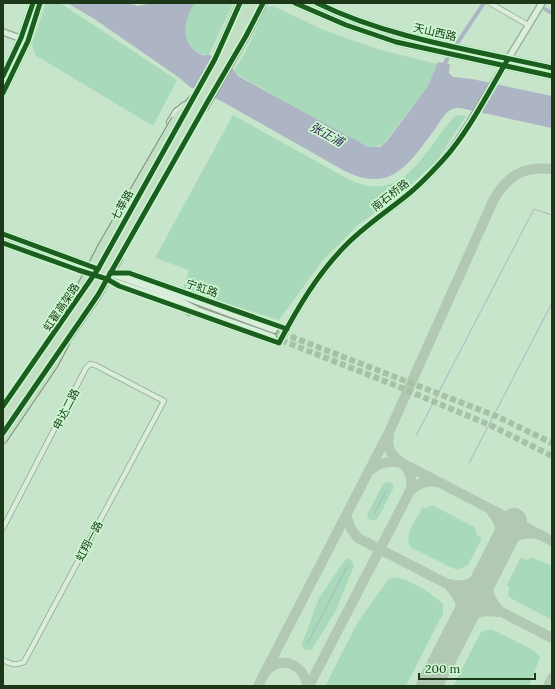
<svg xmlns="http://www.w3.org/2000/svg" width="555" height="689" viewBox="0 0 555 689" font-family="Lora,'Noto Sans SC',serif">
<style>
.green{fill:#a8d9bb}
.water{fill:#adb4c4}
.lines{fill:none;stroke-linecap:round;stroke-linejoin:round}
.stream{stroke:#adb4c4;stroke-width:1}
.canal{stroke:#adb4c4;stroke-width:4}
.taxiway{stroke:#b1c8b3;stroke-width:10}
.runway{stroke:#b1c8b3;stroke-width:26}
.secondary-tunnel{stroke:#a5c2a7;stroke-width:6;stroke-dasharray:6 3;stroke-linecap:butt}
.minor-casing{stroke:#92a992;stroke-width:6}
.tertiary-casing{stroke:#92a992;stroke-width:8}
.secondary-casing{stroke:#829982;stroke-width:8}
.primary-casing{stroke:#798e79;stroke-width:9}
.trunk-casing{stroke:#798e79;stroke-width:10}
.minor{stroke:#daecdb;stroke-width:4.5}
.tertiary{stroke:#daecdb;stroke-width:5.5}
.secondary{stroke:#daecdb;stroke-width:6}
.primary{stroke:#cae4cd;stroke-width:7}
.trunk{stroke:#c2dec3;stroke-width:8}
.trunk-bridge-casing{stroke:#798e79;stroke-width:10;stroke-linecap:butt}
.trunk-bridge{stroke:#c2dec3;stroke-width:8}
.cycleway-casing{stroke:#caf8cf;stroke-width:8}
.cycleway{stroke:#1b5e20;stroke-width:5}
.labels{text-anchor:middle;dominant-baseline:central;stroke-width:3.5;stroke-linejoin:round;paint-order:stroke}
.street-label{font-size:11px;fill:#1d3719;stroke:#caf8cf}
.water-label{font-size:12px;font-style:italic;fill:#372758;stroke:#caf8cf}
</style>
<rect width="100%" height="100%" fill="#c7e5ca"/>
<g class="green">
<polygon points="46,3 60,3 177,80 153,126 35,55 32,44"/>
<path d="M195,3H233L209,55C193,56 183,37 185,23C186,15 191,9 195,3Z"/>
<path d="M273,6L324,30L377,49L437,64L428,86L383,144L372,148L364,146L235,73L234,70C247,53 255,31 264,11L267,7Z"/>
<path d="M233,115L350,180C406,206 424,148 456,115L466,116L436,162L405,190L357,226L323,260L279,320L183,289L189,270L155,258Z"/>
<polygon points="386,482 390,482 393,485 393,489 378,518 374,521 369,519 367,515 383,484"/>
<path d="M429,506H434L474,527L476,529V534L482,538L468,565H467C463,568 460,569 455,569L412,548C401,537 417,518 423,507L427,509Z"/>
<polygon points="521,557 527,560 531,557 552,566 552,620 512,599 508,595 509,587 507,585"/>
<polygon points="349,558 352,561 354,566 335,612 312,649 308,650 303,649 302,644 319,598 345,560"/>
<path d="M394,577C409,579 432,593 443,604V613L406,686H325L359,620L388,580Z"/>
<polygon points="491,629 535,651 540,657 529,686 453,686 481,632"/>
</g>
<path class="water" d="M67,3H127L138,6L152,3H195C184,19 179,42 200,54C203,56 205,55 209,55C215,56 225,63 230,67C234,69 235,73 238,76L368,147H380L386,142L428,86L438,62L450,64L449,73L453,77L472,79L552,96V128L465,109C460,108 456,107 450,110C444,114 439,123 435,129C409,164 391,195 343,170L223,102L190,87L181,79L93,18Z"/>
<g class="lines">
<g class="stream">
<polyline points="416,436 534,209 552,215"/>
<polyline points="469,463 552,303"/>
<polyline points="374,514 386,491"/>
<polyline points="308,642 348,565"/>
</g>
<g class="canal">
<polyline points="545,9 552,13"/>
<polyline points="454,48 484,3"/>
<polyline points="443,67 450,53"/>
</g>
<g class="taxiway">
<path d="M389,436C386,449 392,456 402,463L552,541"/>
<path d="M409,492C417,483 426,480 438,482"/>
<path d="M491,511C501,522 504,535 499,549"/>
<polyline points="346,516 351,529 358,538 552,638"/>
<path d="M499,550C509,538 521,531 537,534"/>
<path d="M490,568C485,583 487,598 499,610"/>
<path d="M450,584C465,589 480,580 489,569"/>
<path d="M451,588C462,599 464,612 459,627"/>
<path d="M458,630C468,614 478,609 498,612"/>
<path d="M267,670C284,655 304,665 307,686"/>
<path d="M258,686L390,430L494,199C508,175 524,166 552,169"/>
<path d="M309,686L411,489C413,478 410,470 402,463C390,460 381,462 372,469"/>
<polyline points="548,686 552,678"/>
</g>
<polyline class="runway" points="429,686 514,521"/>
<g class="secondary-tunnel">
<polyline points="274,330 496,416 552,443"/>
<polyline points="273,337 392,384 492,426 552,456"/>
</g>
<g class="minor-casing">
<g id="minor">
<polyline points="490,3 528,25"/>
<path d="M3,528L86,368L90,364L95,365L164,401L24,662C15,666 11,664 3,660"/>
</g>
</g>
<g class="tertiary-casing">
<g id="tertiary">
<polyline points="3,32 28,41"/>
<polyline points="112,273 129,273 287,329"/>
<path d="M117,285L279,343C298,307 318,273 347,244C365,226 387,212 406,196C420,185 432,173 443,160C460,141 472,118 485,97C504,66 523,34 542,3"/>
</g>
</g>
<g class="secondary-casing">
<g id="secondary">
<polyline points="295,3 346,25 396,42 552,76"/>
<path d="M317,3C391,39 473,50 552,68"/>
<polyline points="3,76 21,38 33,3"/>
<polyline points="3,93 28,41 40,3"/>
<polyline points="170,122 176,112 185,105"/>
<polyline points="3,234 95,268"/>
<polyline points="3,243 92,274"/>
<polyline points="106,272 146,286 180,295 274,330"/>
<polyline points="104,278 145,292 180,301 197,310 273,337"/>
<polyline points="175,303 189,312"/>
</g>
</g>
<g class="primary-casing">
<g id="primary">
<polyline points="215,60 240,3"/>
<polyline points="204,108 246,36 263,3"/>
<polyline points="62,347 98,295 119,258"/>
</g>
</g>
<g class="trunk-casing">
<g id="trunk">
<polyline points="176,119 194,98"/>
<polyline points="3,439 54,364 65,343"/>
</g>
</g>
<use href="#minor" class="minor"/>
<use href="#tertiary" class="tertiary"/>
<use href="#secondary" class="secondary"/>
<use href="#primary" class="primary"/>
<use href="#trunk" class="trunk"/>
<g class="trunk-bridge-casing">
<g id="trunk-bridge">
<polyline points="80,289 102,247 176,119"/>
<polyline points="3,411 106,259 127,224 229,41 249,3"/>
<polyline points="3,424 112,262 235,44 256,3"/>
</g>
</g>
<use href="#trunk-bridge" class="trunk-bridge"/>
<g class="cycleway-casing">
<g id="cycleway">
<polyline points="295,3 346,25 396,42 552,76"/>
<path d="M317,3C391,39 473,50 552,68"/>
<polyline points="3,76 21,38 33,3"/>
<polyline points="3,93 28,41 40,3"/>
<polyline points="3,234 98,269"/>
<path d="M3,243L78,270L107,279L119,286L279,343C298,307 318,273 347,244C365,226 386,212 406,196C419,186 431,173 443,160C468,133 489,91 508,59"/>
<polyline points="110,273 129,273 287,329"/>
<polyline points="3,406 98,269 215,59 240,3"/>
<polyline points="3,433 98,295 208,101 246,36 263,3"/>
</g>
</g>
<use href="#cycleway" class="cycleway"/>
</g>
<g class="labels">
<g class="street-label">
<text transform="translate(435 32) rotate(13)">天山西路</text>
<text transform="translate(390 195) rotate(-38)">南石桥路</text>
<text transform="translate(122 205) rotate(-61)">七莘路</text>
<text transform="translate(202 288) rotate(19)">宁虹路</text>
<text transform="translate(61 307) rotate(-56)">虹翟高架路</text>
<text transform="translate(66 409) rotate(-63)">申达二路</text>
<text transform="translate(89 541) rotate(-62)">虹翔一路</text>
</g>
<g class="water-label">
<text transform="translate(327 134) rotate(29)">张正浦</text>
</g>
</g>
<rect width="555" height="689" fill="none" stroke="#1d3719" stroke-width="8"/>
<path d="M419 673v6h116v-6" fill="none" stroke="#1d3719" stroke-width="2"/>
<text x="425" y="673" font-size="12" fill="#1d3719" stroke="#caf8cf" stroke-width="3" paint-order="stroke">200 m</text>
</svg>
